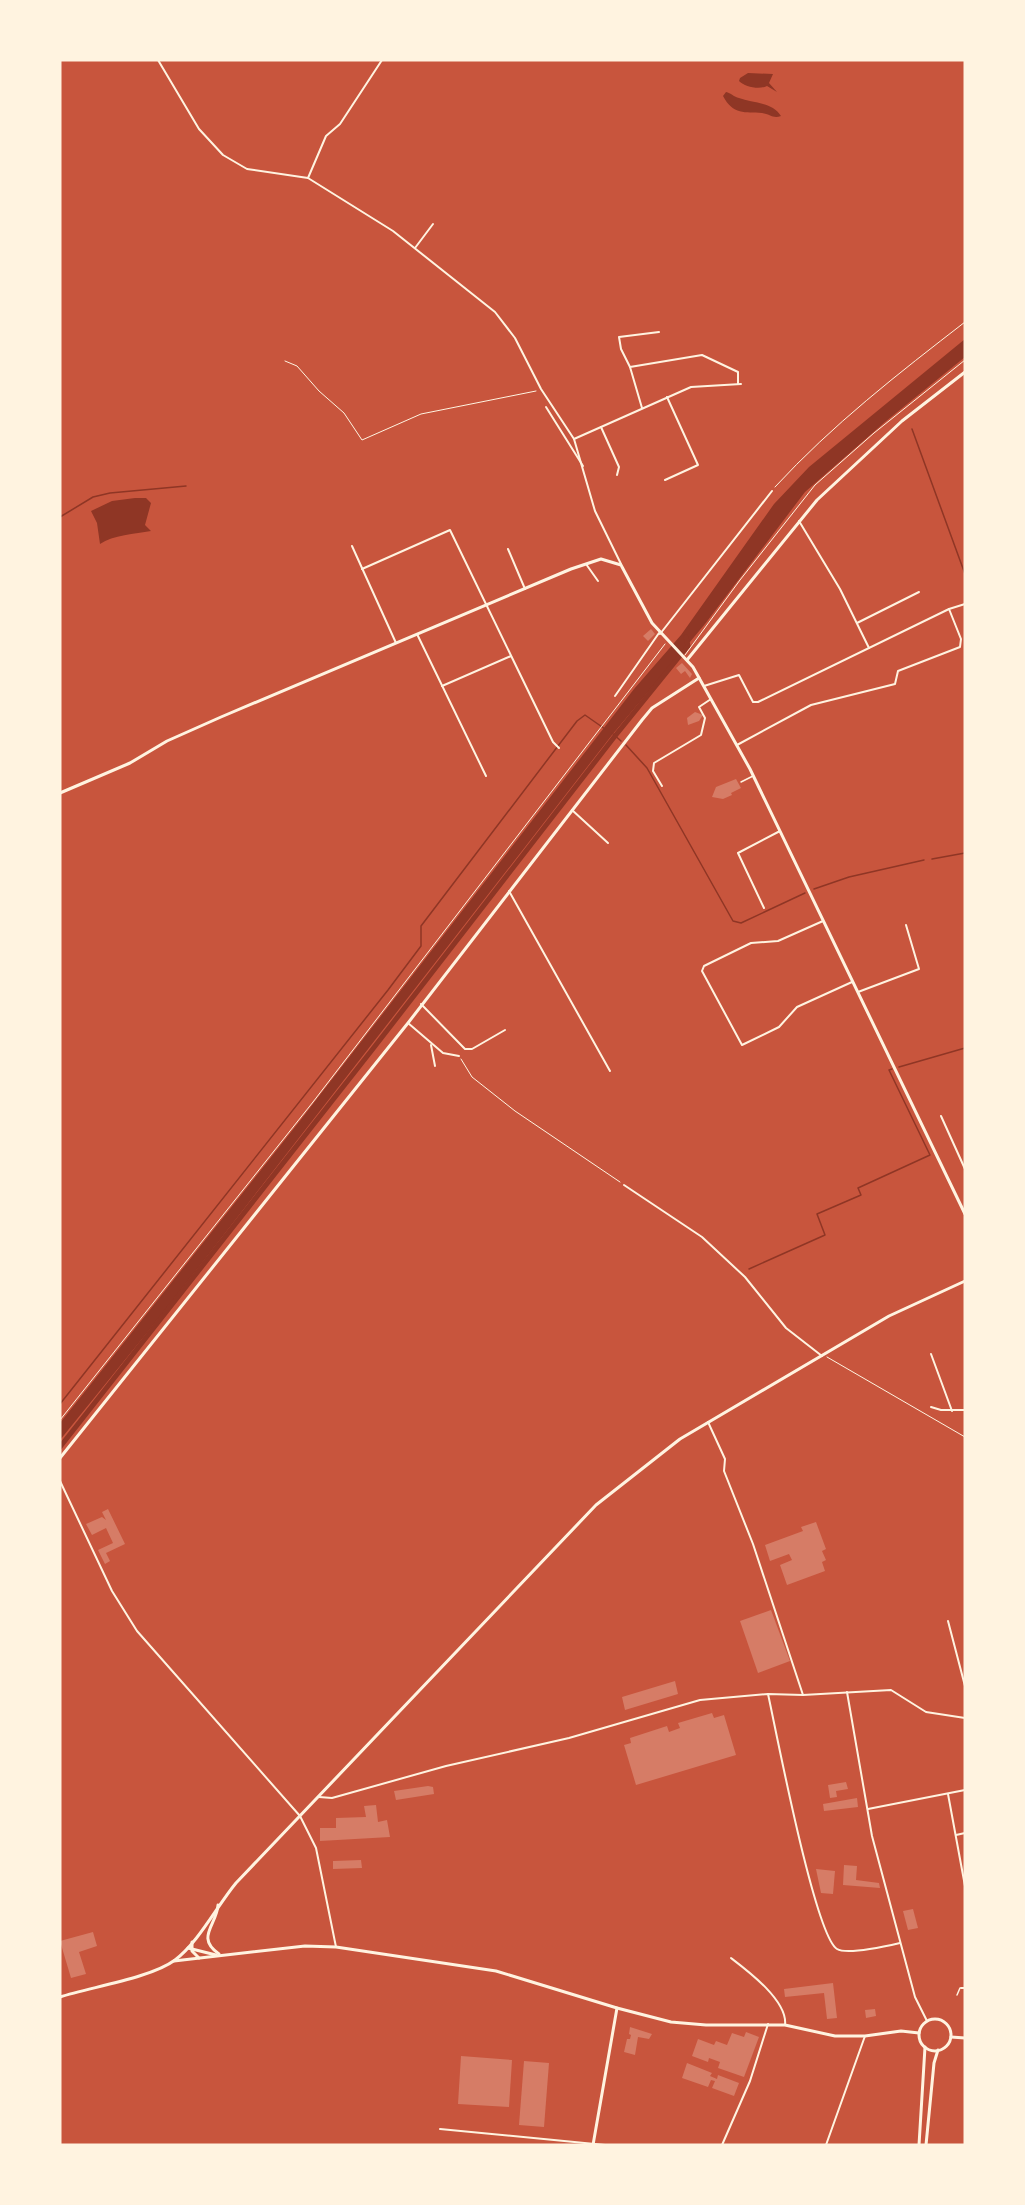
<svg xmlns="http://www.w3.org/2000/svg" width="1025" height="2205" viewBox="0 0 1025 2205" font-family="'Public Sans',sans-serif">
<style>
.water{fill:#8f3625}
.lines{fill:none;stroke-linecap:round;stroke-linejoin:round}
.stream{stroke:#8f3625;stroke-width:1.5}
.canal{stroke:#8f3625;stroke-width:5}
.building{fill:#d67c66}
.path{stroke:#fff3e0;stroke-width:1}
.service{stroke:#fff3e0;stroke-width:1}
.pedestrian{stroke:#fff3e0;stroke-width:1.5}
.minor{stroke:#fff3e0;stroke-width:2}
.tertiary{stroke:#fff3e0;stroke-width:3}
.primary{stroke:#fff3e0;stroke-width:3}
</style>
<rect width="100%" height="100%" fill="#c8553d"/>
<g class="water">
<path d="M748,73L773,74L769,83L777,92L767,86C759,90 745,87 739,81L740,78Z"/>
<path d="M726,92C731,93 734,97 739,98C752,103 773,102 781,116C773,119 770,114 762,113C745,112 733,115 723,96Z"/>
<polygon points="965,339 965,357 885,422 805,492 705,624 612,735 163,1313 60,1440 60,1423 299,1122 634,689 681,635 774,504 809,467"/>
<path d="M135,498H146L151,503L145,525L151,531C135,534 113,535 100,544L97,523L91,511L112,501Z"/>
</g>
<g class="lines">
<g class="stream">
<polyline points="912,429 965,574"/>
<polyline points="60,517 93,497 110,493 186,486"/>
<polyline points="612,733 621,741"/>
<polyline points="626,745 647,768 733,921 741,923 805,893"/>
<polyline points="932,859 965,853"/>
<polyline points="814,889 849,877 924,860"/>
<polyline points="899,1067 965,1048"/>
<polyline points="749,1269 825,1235 817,1214 861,1195 858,1188 930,1155 889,1070 892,1069"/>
<polyline points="60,1404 388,990 421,946 421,926 577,721 585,715 605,729"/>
</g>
<polyline class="canal" points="60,1447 372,1050 615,736 683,652 688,646 686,637"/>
</g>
<g class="building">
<polygon points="651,629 655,634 648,641 643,636"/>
<polygon points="682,663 692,674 690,678 685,671 681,674 676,668"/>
<polygon points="695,712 703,715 699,721 688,725 687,718"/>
<polygon points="736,779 741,788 731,793 732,795 723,799 712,797 716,787"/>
<polygon points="108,1509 125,1544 106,1553 110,1561 105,1564 98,1550 113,1543 106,1528 92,1535 86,1524 102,1517 106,1520 102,1512"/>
<polygon points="816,1522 826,1549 822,1551 826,1560 822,1562 825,1571 787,1585 780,1565 792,1560 789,1554 770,1561 765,1545 803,1531 801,1527"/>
<polygon points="771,1610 790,1661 758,1673 740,1621"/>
<polygon points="675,1681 678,1694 625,1710 622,1697"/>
<polygon points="712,1713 714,1718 724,1715 736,1755 636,1785 624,1745 631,1743 630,1738 667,1726 669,1732 680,1728 678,1723"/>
<polygon points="846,1782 848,1789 836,1791 837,1797 830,1798 828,1785"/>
<polygon points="428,1786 433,1787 434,1794 396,1800 394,1791"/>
<polygon points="857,1798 858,1807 824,1811 823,1804"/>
<polygon points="376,1805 378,1822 387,1820 390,1837 320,1841 320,1828 336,1828 336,1818 366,1817 364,1806"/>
<polygon points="361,1860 362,1868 333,1869 333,1861"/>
<polygon points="844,1865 857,1866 856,1880 879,1883 880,1888 843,1885"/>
<polygon points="816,1869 835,1871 833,1894 821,1893"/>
<polygon points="913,1909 918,1928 908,1930 903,1911"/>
<polygon points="93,1932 97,1946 79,1952 86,1974 71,1978 60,1941"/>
<polygon points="833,1983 837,2018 827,2019 824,1993 785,1997 784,1989"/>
<polygon points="875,2009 876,2016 866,2018 865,2010"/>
<polygon points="630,2027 652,2034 649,2039 638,2037 635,2055 624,2052 627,2039 630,2039 631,2035 629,2034"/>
<polygon points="746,2032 759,2037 744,2077 718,2068 720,2062 709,2058 708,2062 692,2056 698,2039 714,2045 716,2041 727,2045 732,2033 744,2037"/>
<polygon points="461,2056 512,2060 509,2107 458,2104"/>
<polygon points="524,2061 549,2063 544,2127 519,2125"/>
<polygon points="687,2063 712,2073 710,2076 717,2079 718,2075 739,2083 734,2096 712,2088 715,2081 711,2080 708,2087 682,2078"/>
</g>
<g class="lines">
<g class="path">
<polyline points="285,361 297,366 319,391 344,413 362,440 421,414 536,391"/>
<path d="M775,487C832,425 899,373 965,322"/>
<polyline points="461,1059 472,1077 515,1111 620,1182"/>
<polyline points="827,1357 965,1437"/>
</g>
<g class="service">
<polyline points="685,655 740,580 815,485 874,433 965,360"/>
<polyline points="60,1420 313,1102 665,644"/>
</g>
<g class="pedestrian">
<polyline points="741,782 753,776"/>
<polyline points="957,1995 960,1988"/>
</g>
<g class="minor">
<polyline points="158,60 199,129 223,155 247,169 308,178 393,231 495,312 515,338 541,389 574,439 595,511 621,564"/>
<polyline points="308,178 326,136 340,124 382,60"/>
<polyline points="415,248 433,224"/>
<polyline points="630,367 621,349 619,337 659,332"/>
<polyline points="546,407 583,466"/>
<polyline points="642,408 630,367 702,355 738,372 738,384"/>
<polyline points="601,427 619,467 617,475"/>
<polyline points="574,439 691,387 741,384"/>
<polyline points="665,480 698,465 667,397"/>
<polyline points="799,521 840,589 869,648"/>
<polyline points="352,546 396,643"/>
<polyline points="508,549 525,589"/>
<polyline points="586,564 598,581"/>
<polyline points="362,569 450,530 553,742 559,748"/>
<polyline points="857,623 919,592"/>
<polyline points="417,634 486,776"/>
<polyline points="660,634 772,491"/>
<polyline points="442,686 511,656"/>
<polyline points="704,686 739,675 753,702 758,702 949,609 965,604"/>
<polyline points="615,696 659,633"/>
<polyline points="737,745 811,705 895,684 898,671 960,647 961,639 949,609"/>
<polyline points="662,786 653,771 654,763 701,735 705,718 699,707 711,699"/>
<polyline points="572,810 608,843"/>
<polyline points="509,891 610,1071"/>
<polyline points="764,908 738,853 780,831"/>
<polyline points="823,921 778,941 751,943 704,966 702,971 742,1045 779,1027 797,1007 852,982"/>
<polyline points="858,992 919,969 906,925"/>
<polyline points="421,1004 465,1049 472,1049 505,1030"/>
<polyline points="408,1023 443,1053 459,1056"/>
<polyline points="431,1045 435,1066"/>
<polyline points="941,1116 965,1169"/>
<polyline points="624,1185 702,1237 745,1277 786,1328 822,1356"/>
<polyline points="931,1354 952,1411"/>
<polyline points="931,1407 941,1410 965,1410"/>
<polyline points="708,1422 725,1459 724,1471 753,1544 803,1695"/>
<polyline points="60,1481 112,1591 137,1631 300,1816 316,1848 336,1947"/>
<polyline points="948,1621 965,1686"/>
<polyline points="847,1692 872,1836 915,1997 927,2021"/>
<path d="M768,1694C776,1730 815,1936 837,1949C847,1955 887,1946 900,1943"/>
<polyline points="948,1794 965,1886"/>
<polyline points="319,1797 332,1798 446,1766 569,1738 700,1700 768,1694 803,1695 891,1690 926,1712 965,1718"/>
<polyline points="868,1809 965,1790"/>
<polyline points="956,1835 965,1833"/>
<path d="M731,1958C748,1971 788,2001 785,2025"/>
<polyline points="961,1988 965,1988"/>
<polyline points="440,2129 605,2145"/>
<polyline points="722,2145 750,2081 768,2024"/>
<polyline points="826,2145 865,2036"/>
</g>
<g class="tertiary">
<polyline points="687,660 817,500 902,421 965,372"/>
<polyline points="60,793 130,763 167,741 221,717 571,569 601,559 621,565 652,623 693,667 750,769 965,1214"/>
<polyline points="60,1458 408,1023 642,720 652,708 699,678"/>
<path d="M218,1905C217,1925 195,1937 219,1954"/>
<polyline points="192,1942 192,1951 199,1958"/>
<polyline points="188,1948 216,1955"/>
<polyline points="174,1961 305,1946 336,1947 496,1971 617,2008 671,2022 706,2025 785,2025 835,2036 865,2036 901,2031 919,2033"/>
<circle cx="935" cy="2035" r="16"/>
<polyline points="951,2037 965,2038"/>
<polyline points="593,2145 617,2008"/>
<polyline points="919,2145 925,2047"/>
<polyline points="926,2145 934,2063 938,2050"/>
</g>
<path class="primary" d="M60,1997C91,1987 151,1978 175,1960C198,1943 217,1906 236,1883L596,1505L680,1439L889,1316L965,1281"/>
</g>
<rect width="1025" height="2205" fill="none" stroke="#fff3e0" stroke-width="123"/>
</svg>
